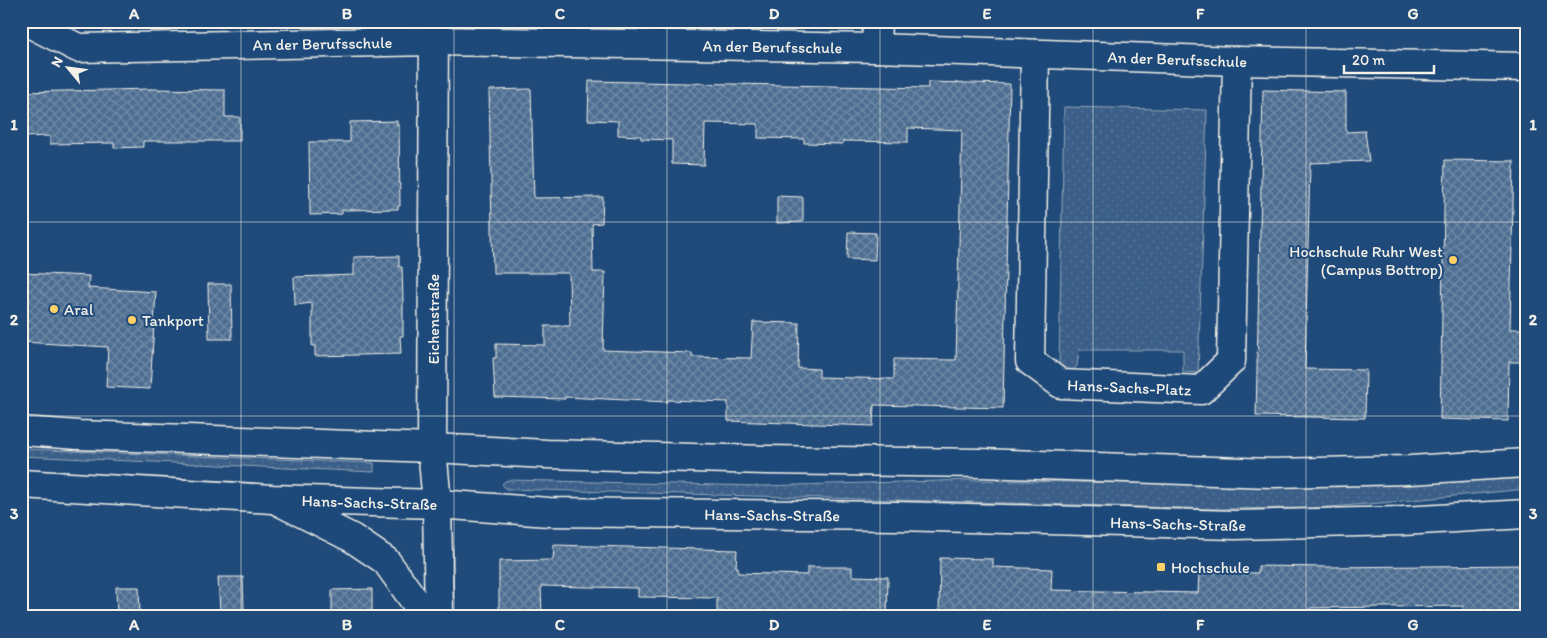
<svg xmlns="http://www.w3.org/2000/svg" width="1547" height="638" viewBox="0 0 1547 638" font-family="Itim,sans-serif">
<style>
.green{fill:url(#green-dots);stroke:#97a8b8}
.building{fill:url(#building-cross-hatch);stroke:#f4f1e8}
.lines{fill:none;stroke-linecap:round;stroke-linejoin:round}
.minor-casing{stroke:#f4f1e8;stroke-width:31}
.major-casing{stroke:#f4f1e8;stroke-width:31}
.minor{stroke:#1f4a7a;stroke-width:28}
.major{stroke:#1f4a7a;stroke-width:28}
.grid{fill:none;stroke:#f4f1e8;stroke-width:1;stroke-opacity:0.55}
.poi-dot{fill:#ffd166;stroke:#1f4a7a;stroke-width:2}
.labels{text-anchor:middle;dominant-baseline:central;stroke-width:4;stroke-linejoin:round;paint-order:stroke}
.street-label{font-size:16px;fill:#f4f1e8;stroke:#1f4a7a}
.poi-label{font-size:16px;fill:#f4f1e8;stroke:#1f4a7a;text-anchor:start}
.neatline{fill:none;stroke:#f4f1e8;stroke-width:2}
.grid-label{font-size:16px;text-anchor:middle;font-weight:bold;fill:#f4f1e8}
</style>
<defs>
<pattern id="green-dots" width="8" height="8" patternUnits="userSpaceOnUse" patternTransform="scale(1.25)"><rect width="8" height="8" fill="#3a5f88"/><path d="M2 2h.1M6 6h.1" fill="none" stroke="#577699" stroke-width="1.8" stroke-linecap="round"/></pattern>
<pattern id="building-cross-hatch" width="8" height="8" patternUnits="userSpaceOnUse" patternTransform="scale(1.25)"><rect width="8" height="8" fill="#4d6e92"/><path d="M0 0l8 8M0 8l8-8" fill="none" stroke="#708aa6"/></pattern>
</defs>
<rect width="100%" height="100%" fill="#1f4a7a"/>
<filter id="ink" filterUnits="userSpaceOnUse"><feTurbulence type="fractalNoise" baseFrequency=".02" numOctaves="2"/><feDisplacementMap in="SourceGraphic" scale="10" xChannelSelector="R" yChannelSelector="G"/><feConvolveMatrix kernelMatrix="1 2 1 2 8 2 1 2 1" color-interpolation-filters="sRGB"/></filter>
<g filter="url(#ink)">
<g class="green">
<polygon points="1064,107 1207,110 1198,373 1183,372 1183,350 1079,350 1077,366 1073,370 1066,370 1059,366"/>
<polygon points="21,449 374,463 374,472 21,456"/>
<polygon points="1526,477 1526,489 1381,503 1316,508 1218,509 506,489 502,484 505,481 509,480 760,486 973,480 1281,486 1401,484"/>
</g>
<g class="building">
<polygon points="589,81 928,88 928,82 1010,84 1003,408 874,405 873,426 728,421 728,402 667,400 667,402 565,397 565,399 495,397 493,358 496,358 496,344 545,345 545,326 570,326 569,273 493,273 489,90 531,89 534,198 603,197 602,223 592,224 593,272 605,272 603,350 692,353 692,357 751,358 753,322 799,323 798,368 819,369 819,377 894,379 894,359 956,360 962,130 908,128 908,142 843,141 843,144 804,143 804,139 758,138 758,124 705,123 704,165 672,164 672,140 641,139 641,136 618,135 618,121 588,120"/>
<polygon points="150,89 225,90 225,117 240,117 240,141 143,141 143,147 114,148 114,143 50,144 50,136 21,137 21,92"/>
<polygon points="1263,90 1346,92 1346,132 1365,131 1369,161 1310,163 1305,369 1366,370 1365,418 1256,416"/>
<polygon points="397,121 397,125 399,125 400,206 398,206 398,209 342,210 342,214 310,215 309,142 350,142 350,122"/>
<polygon points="1445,160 1514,161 1510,329 1526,329 1526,362 1509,362 1508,421 1440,419"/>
<polygon points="777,196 803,197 803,222 777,223"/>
<polygon points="848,232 876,233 875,260 847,259"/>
<polygon points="399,256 399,267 402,267 403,300 403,336 400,336 401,354 315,356 315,346 312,346 312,303 295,305 294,277 354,275 354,257"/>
<polygon points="21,273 89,276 88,288 156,292 150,389 106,387 108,347 21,342"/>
<polygon points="208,284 231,284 232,339 209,339"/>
<polygon points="554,545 737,550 736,567 738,567 738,573 807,575 807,567 852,567 852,576 888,577 887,617 773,617 773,614 717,612 717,598 638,597 638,588 541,586 542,617 499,617 499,561 553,560"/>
<polygon points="940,558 993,559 993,567 1052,569 1051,590 1198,593 1199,572 1258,573 1258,566 1326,567 1526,565 1526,616 1463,616 1463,606 1310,608 1310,617 939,617"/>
<polygon points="218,577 243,577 244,611 220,611"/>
<polygon points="116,587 139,587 140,617 117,617"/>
<polygon points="372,589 372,617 332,617 332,590"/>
</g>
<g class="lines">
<g class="minor-casing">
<g id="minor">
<path id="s1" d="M25,21L78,48L434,41L876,48L1237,61L1526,67"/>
<polyline points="434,21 432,448 437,504 439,617"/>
<polyline points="876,48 877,21"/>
<path id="s2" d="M1035,54L1030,361L1061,384L1201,390L1231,361L1237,61"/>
</g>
</g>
<g class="major-casing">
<g id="major">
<polyline points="21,431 79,435 432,448 547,454 766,460 980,463 1272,473 1410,470 1526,463"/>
<path id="s3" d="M21,484L272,499L437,504L549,512L896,516L1235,525L1402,521L1526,514"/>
<polyline points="280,502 352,538 386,561 426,617"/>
</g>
</g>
<use href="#minor" class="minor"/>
<use href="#major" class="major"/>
</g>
</g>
<path class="grid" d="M241,21V617M454,21V617M667,21V617M880,21V617M1093,21V617M1306,21V617M21,222H1526M21,416H1526"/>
<g class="poi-dot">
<circle cx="1453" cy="260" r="5"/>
<circle cx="54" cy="309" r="5"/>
<circle cx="132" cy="320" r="5"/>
<rect x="1156" y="562" width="10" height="10" rx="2.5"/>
</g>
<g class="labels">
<g class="street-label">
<text stroke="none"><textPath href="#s1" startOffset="304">An der Berufsschule</textPath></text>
<text stroke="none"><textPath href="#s1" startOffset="754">An der Berufsschule</textPath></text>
<text stroke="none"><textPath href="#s1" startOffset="1159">An der Berufsschule</textPath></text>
<text transform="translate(433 319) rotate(-90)">Eichenstraße</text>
<text stroke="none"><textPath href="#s2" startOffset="414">Hans-Sachs-Platz</textPath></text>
<text stroke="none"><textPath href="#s3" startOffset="349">Hans-Sachs-Straße</textPath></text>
<text stroke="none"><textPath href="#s3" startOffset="752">Hans-Sachs-Straße</textPath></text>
<text stroke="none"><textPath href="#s3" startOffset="1158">Hans-Sachs-Straße</textPath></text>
</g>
<g class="poi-label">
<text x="1443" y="251" text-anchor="end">Hochschule Ruhr West<tspan x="1443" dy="18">(Campus Bottrop)</tspan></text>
<text x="64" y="309">Aral</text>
<text x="142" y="320">Tankport</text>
<text x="1171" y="567">Hochschule</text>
</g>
</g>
<rect width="1547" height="638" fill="none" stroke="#1f4a7a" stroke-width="55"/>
<g transform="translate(68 68) rotate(299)" stroke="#1f4a7a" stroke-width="4" paint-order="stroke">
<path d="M0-4L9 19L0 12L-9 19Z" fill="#f4f1e8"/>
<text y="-8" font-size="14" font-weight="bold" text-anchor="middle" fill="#f4f1e8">N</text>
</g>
<path d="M1344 65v8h90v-8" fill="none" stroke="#f4f1e8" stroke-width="2.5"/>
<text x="1352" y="65" font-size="15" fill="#f4f1e8" stroke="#1f4a7a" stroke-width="4" paint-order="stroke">20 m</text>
<rect x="28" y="28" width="1492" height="582" class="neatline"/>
<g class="grid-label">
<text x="134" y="19">A</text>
<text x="347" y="19">B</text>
<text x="560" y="19">C</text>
<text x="774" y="19">D</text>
<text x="987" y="19">E</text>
<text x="1200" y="19">F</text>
<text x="1413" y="19">G</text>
<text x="14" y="130">1</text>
<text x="1533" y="130">1</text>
<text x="14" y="325">2</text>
<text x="1533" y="325">2</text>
<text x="14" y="519">3</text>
<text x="1533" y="519">3</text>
<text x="134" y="630">A</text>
<text x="347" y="630">B</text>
<text x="560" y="630">C</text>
<text x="774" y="630">D</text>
<text x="987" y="630">E</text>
<text x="1200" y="630">F</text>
<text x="1413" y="630">G</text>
</g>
</svg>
